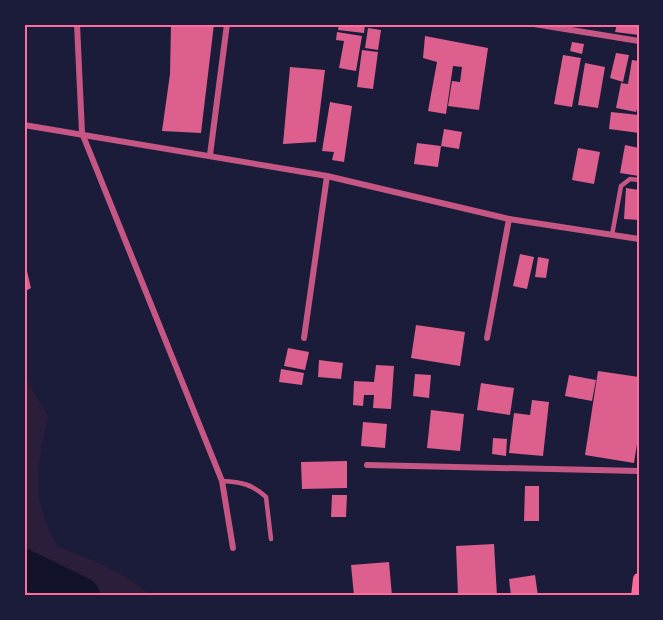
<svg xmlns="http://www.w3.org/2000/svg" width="663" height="620" viewBox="0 0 663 620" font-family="'Times New Roman',serif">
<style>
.green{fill:#2a1e3b}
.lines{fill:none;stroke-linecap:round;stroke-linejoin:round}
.river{stroke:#12122b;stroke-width:38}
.building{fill:#dd5f8e}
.service{stroke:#c65784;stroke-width:4.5}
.minor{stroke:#c65784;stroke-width:6}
.secondary{stroke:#ff6b9d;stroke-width:12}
.neatline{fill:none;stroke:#ff6b9d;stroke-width:2}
</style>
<rect width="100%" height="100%" fill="#1b1b3a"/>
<path class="green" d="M24,376L48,416C37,473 29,491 57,546C89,560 126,570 150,596H24Z"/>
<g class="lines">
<polyline class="river" points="24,568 81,596"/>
</g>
<g class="building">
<polygon points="171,24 214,24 201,133 162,131 170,74"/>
<polygon points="339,24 365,24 364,33 338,30"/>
<polygon points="617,24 639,24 639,35 615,32"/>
<polygon points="368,28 381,30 378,50 365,48"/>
<polygon points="337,32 362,36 356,71 339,68 344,41 336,40"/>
<polygon points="425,36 488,48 479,110 448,106 452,81 460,82 462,67 453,66 446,114 428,111 437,62 423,58"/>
<polygon points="572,42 584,44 582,54 570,51"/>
<polygon points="362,50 378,52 373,89 357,87"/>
<polygon points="616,53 629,55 623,82 610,78"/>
<polygon points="563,55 581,58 572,107 554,104"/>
<polygon points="632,60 639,61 639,103 636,112 616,108 621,83 628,84"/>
<polygon points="585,63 605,67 598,108 578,105"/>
<polygon points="290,67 325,70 316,142 283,144"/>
<polygon points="330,102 352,106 344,162 332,160 334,152 322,151"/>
<polygon points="611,112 639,115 639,133 609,129"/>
<polygon points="444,129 462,132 459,149 441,146"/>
<polygon points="417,143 441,146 438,167 414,164"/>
<polygon points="625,145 639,148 639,176 620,173"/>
<polygon points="578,148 600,152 594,184 572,180"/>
<polygon points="626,188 639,190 639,220 624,219"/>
<polygon points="520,254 534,257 527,289 513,286"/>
<polygon points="538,257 549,259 546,278 535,277"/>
<polygon points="24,259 31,288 24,292"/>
<polygon points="416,325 465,332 460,366 411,358"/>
<polygon points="288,348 309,352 305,370 284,366"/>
<polygon points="319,360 343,363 341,379 318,377"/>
<polygon points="376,365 394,366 391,409 373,408 374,395 364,395 363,406 353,405 354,381 374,382"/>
<polygon points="281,369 304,373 302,385 279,382"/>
<polygon points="598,371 639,377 639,432 634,463 585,455"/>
<polygon points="415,374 431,375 429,398 413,396"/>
<polygon points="569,375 596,380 592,401 565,396"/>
<polygon points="481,383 514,388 510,415 477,410"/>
<polygon points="532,400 549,402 543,456 509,453 514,413 530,415"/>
<polygon points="431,410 464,414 460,451 427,448"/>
<polygon points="363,422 387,424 385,448 361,446"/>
<polygon points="493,438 507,439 506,456 492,454"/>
<polygon points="347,461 347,488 302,489 301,462"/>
<polygon points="525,486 539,486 539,521 524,521"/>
<polygon points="332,495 347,495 346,517 331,517"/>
<polygon points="494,544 497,596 458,596 456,546"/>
<polygon points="389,562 392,596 354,596 351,565"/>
<polygon points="535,575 538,596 511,596 509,579"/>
</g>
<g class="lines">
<g class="service">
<polyline points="612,235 621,186 630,179 639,180"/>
<path d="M222,481C241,482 252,484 266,497L271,539"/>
</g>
<g class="minor">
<polyline points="77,24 82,133 222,481 233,548"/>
<polyline points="534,24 639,41"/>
<polyline points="24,125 327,176 509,219 639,239"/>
<polyline points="210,155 227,24"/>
<polyline points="304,338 327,176"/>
<polyline points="487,338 509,219"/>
<polyline points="367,465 639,471"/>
</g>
<polyline class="secondary" points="637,596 639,579"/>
</g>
<rect width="663" height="620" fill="none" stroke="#1b1b3a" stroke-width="51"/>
<rect x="26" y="26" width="612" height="568" class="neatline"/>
</svg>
